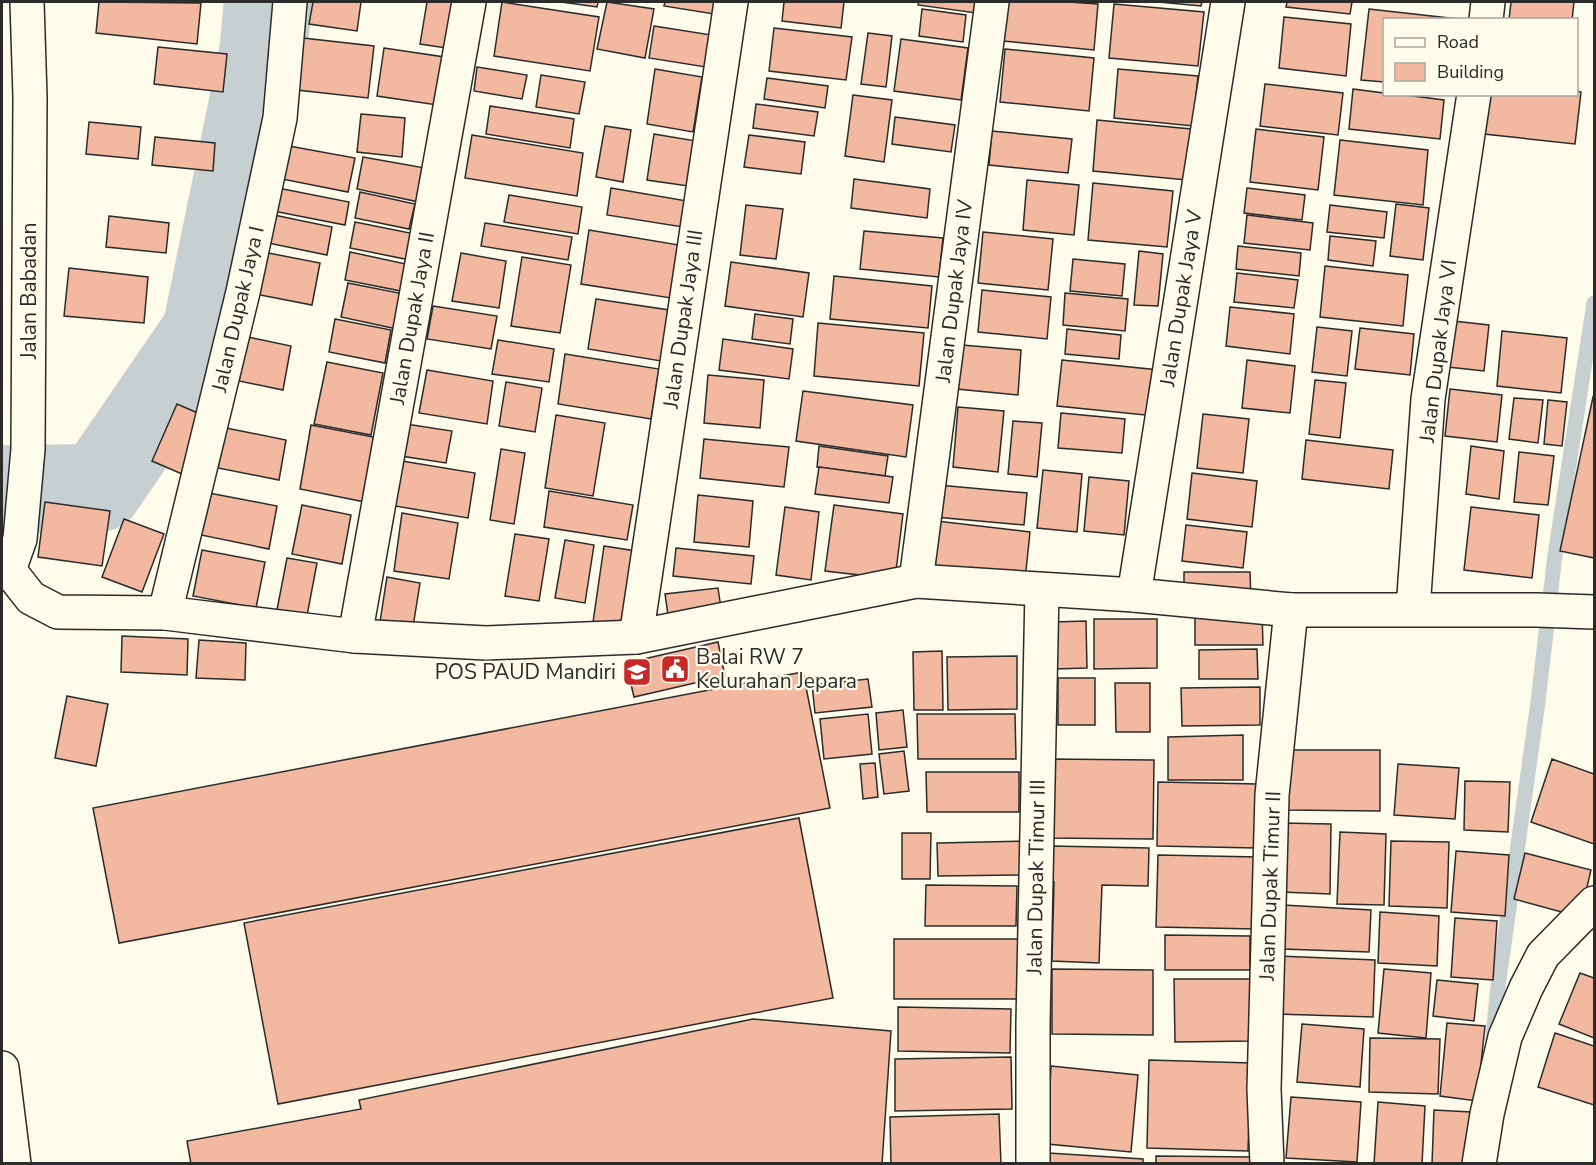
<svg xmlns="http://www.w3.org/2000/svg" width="1596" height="1165" viewBox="0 0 1596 1165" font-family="'Nunito Sans',sans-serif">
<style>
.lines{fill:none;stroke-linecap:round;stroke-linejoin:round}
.stream{stroke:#c7d0d0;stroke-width:15}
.river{stroke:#c7d0d0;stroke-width:88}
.building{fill:#f2b8a0;stroke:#2b2b2b;stroke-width:1.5}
.minor-casing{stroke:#2b2b2b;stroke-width:36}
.secondary-casing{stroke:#2b2b2b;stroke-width:36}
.minor{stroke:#fdfbea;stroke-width:33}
.secondary{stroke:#fdfbea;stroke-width:33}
.labels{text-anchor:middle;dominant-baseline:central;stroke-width:4.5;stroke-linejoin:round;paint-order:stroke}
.street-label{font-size:21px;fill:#2b2b2b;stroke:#fdfbea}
.poi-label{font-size:21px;fill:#2b2b2b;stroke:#fdfbea;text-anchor:start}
</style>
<rect width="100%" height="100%" fill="#fdfbea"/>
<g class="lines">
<polyline class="stream" points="1493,1039 1497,994 1538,702 1555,555 1594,303"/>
<polyline class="river" points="2,489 99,488 206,332 263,54 268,2"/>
</g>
<g class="building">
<polygon points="99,2 201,3 197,44 96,33"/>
<polygon points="313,2 361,2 357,31 309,24"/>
<polygon points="427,2 460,2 453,49 420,44"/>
<polygon points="502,2 599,17 590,71 494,56"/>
<polygon points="561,2 598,2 597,7"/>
<polygon points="607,2 654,9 645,58 597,49"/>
<polygon points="665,2 722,2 720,15 664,6"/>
<polygon points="784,2 844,2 841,28 782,21"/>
<polygon points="919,2 977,2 976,13 918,5"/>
<polygon points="1008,2 1068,2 1098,4 1094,50 1004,41"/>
<polygon points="1158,2 1202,2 1201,6"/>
<polygon points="1287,2 1352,2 1350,14 1286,7"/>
<polygon points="1511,2 1574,2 1572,20 1509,20"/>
<polygon points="1114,4 1204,12 1198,66 1109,58"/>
<polygon points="922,9 966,15 963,42 919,36"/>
<polygon points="1369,9 1458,19 1458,20 1384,20 1384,82 1361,80"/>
<polygon points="1284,17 1351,24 1346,76 1279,68"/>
<polygon points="654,26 718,36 712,68 649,58"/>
<polygon points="774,28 852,37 846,80 769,71"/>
<polygon points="868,33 892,36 886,87 861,84"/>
<polygon points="294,37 374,46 368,98 288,89"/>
<polygon points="901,39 968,48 961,100 894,91"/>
<polygon points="158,47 227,54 223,92 154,84"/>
<polygon points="384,48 451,58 444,106 377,96"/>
<polygon points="1005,49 1094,58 1089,111 1000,102"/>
<polygon points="477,67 527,75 522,99 474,91"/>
<polygon points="655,69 702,77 693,132 647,124"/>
<polygon points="1118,69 1198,76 1193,126 1114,118"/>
<polygon points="541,75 585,82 579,114 536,107"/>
<polygon points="767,78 828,86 825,108 764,99"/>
<polygon points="1265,84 1343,93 1338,135 1260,126"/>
<polygon points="1353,89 1384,93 1384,94 1397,94 1444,100 1440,139 1349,129"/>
<polygon points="1576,91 1581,92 1575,144 1484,134 1488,94 1576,94"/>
<polygon points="853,95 892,100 884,162 845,156"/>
<polygon points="756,104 818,112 814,136 753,128"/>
<polygon points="490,106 574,119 570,148 486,134"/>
<polygon points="361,114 405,118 402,157 357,152"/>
<polygon points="895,117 955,125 951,152 892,144"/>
<polygon points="1097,120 1202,130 1197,181 1093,171"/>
<polygon points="89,122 141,127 138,159 86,154"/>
<polygon points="605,126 631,130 623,182 596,177"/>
<polygon points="1256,129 1324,137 1318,190 1250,182"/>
<polygon points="992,131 1072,139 1068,173 989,165"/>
<polygon points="654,134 702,142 695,187 647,180"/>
<polygon points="472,135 583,153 577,196 465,178"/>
<polygon points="749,135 805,142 801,174 744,167"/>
<polygon points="155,137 215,143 213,171 152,165"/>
<polygon points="1340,140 1428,150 1423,205 1334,195"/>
<polygon points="289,146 355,158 348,192 282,179"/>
<polygon points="363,157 425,168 419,202 357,189"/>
<polygon points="854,179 930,189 927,218 851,208"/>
<polygon points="1027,180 1079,185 1074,235 1023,230"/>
<polygon points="1093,183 1173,191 1167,247 1088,240"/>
<polygon points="273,187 349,202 345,225 268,210"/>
<polygon points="611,188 693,202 689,228 607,215"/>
<polygon points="1247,188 1305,195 1302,220 1244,213"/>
<polygon points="360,192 415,204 409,229 355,218"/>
<polygon points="509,195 582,207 578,234 504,222"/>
<polygon points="1396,204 1429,208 1423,260 1390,256"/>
<polygon points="746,205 783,209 776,259 740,255"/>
<polygon points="1330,205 1387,212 1384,238 1327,232"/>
<polygon points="274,215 332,227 327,255 268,243"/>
<polygon points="1247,215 1313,223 1310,250 1244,243"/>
<polygon points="109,216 169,223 166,253 106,247"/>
<polygon points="355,222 415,234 410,260 350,248"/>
<polygon points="485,223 572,237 568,260 481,246"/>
<polygon points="589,230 679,245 671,298 581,284"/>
<polygon points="864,231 943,238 939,277 860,269"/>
<polygon points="983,232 1053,239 1048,290 978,283"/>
<polygon points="1330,236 1376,241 1373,266 1328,260"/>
<polygon points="1238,246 1301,253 1299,276 1236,269"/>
<polygon points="258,251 320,263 312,305 250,293"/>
<polygon points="1139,251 1163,254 1158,306 1134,305"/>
<polygon points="350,252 406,264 401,291 345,280"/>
<polygon points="461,253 506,261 499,308 452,301"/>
<polygon points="522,257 571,265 560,333 511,326"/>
<polygon points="1073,259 1125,264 1122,296 1070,291"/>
<polygon points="731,262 809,273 803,317 725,306"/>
<polygon points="1325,266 1408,275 1403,326 1320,317"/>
<polygon points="69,268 148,277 144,323 64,316"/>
<polygon points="1237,273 1298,280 1294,308 1234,302"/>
<polygon points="834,276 932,286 928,328 830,319"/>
<polygon points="348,283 404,294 397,329 341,317"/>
<polygon points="982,290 1051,297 1047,339 978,332"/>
<polygon points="1065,293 1128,299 1125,331 1063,325"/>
<polygon points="596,299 669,310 661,361 588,349"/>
<polygon points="433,306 497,316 491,349 427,339"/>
<polygon points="1230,307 1294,314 1290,354 1226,346"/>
<polygon points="755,314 793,319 790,344 752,339"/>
<polygon points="335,319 391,330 385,363 329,352"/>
<polygon points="1453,321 1489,325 1484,371 1448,367"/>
<polygon points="818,323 924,333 919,386 814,376"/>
<polygon points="1317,327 1352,331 1347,376 1312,372"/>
<polygon points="1360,328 1414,334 1410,375 1355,369"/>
<polygon points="1067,329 1121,335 1119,359 1065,354"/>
<polygon points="1502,331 1567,338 1561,393 1497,386"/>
<polygon points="248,337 291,346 283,390 239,381"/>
<polygon points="723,339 793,349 789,379 719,370"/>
<polygon points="498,340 554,349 549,382 492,374"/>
<polygon points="962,345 1021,350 1018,395 957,389"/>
<polygon points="565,354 659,369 651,419 558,404"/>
<polygon points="1062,360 1159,370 1155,416 1057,406"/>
<polygon points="1247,360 1295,366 1290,413 1242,408"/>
<polygon points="327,362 383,373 371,435 314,424"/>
<polygon points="427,370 493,381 487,424 419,413"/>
<polygon points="708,375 764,380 760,428 704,423"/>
<polygon points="1315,380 1346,383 1340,438 1309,434"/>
<polygon points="506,382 542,388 535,432 499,426"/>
<polygon points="1450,389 1502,395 1497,442 1445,436"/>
<polygon points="803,391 913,405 906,457 796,441"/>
<polygon points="1593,397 1594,398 1594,558 1560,551"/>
<polygon points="1514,398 1543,400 1538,443 1509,439"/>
<polygon points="1548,400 1567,402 1562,446 1544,444"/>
<polygon points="177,404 207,417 182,474 152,461"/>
<polygon points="958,407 1004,411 998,472 953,467"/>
<polygon points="1061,413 1125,419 1122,453 1058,448"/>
<polygon points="1203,414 1249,419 1243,473 1197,468"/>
<polygon points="556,415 605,423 593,496 545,488"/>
<polygon points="1013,421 1042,423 1037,477 1008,474"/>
<polygon points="406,424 452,431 446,463 401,456"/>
<polygon points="311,425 378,438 365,502 300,489"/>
<polygon points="226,428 286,440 279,480 218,468"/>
<polygon points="704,439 789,447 784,487 700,478"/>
<polygon points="1306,440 1393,450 1389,489 1302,479"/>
<polygon points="819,446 888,456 885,476 817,467"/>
<polygon points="1471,446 1504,451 1499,499 1466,494"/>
<polygon points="501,449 525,453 514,524 490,520"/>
<polygon points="1519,452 1554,456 1548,505 1514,502"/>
<polygon points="402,461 475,473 468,518 395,506"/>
<polygon points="819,467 893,477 889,503 815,494"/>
<polygon points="1043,470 1082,474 1077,532 1037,528"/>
<polygon points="1192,473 1257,481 1252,527 1187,519"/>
<polygon points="1089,477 1129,481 1124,535 1084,531"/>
<polygon points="938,485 1027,493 1024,525 935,517"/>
<polygon points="549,491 633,505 627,540 544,527"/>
<polygon points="209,493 277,506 269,549 201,535"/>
<polygon points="698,495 753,501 749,547 694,542"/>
<polygon points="45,502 110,511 102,566 38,557"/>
<polygon points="302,505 351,515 342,564 292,554"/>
<polygon points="834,505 903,514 895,579 825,571"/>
<polygon points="785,507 819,512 811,580 776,575"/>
<polygon points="1471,507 1539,515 1532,578 1464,570"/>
<polygon points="402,513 458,523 449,579 394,571"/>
<polygon points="124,519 164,534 142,592 102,577"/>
<polygon points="928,520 1030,532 1025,580 922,568"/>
<polygon points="1186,525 1247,532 1243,568 1182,561"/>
<polygon points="515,534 549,539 539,601 505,596"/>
<polygon points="565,540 594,545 585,603 555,598"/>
<polygon points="604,546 636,551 624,633 592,629"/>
<polygon points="676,548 754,556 751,584 673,576"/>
<polygon points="202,550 265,562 256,608 193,596"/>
<polygon points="287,558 317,563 306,621 276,615"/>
<polygon points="1184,572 1250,572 1251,599 1184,600"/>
<polygon points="387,577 420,583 412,633 379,628"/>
<polygon points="718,588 722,615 669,622 665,594"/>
<polygon points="1195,612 1262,612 1263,645 1195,645"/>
<polygon points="1094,619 1157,619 1157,668 1094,669"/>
<polygon points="1086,621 1087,668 1054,669 1053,622"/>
<polygon points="122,636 188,639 187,675 121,672"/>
<polygon points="199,640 246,643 245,680 196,678"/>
<polygon points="718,642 725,676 634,697 626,663"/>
<polygon points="1257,649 1258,679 1199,679 1199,650"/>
<polygon points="942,651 943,710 914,710 913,652"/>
<polygon points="1017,656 1017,709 948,710 947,657"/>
<polygon points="803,672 830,808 119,943 93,808"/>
<rect x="1058" y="678" width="37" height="47"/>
<polygon points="868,679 872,707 815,713 812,685"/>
<polygon points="1115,683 1150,683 1150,732 1116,732"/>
<polygon points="1260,687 1260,725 1182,726 1181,688"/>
<polygon points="67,696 108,704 96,766 55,758"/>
<polygon points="903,710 907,747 879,750 876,713"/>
<polygon points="868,714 872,754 824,759 820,719"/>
<polygon points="917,714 1015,714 1016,759 918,759"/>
<polygon points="1243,735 1243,780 1168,780 1168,737"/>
<polygon points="1285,750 1380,750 1380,811 1285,810"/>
<polygon points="904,751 909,791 884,794 879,754"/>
<polygon points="1047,759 1154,760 1153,839 1047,838"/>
<polygon points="1552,759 1594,774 1594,844 1531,822"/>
<polygon points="875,763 878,797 863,799 860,764"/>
<polygon points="1398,764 1459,768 1455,819 1394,815"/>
<polygon points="926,772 1019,772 1019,812 927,812"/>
<polygon points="1465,781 1510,782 1508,832 1464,830"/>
<polygon points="1158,782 1258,784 1257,848 1157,846"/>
<polygon points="799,818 833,998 278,1104 244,923"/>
<polygon points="1282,823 1331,824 1330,894 1281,892"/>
<polygon points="1340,832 1386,834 1384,905 1337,904"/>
<polygon points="902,833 931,833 930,879 902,879"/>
<polygon points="1024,841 1024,875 938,876 937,843"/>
<polygon points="1391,841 1449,842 1447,908 1389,906"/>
<polygon points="1051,846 1149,848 1148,886 1102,885 1099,963 1052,961 1054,882 1049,882"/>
<polygon points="1456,851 1509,855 1505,916 1451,912"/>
<polygon points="1525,853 1591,870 1580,917 1514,899"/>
<polygon points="1158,855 1257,857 1256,929 1156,927"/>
<polygon points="926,885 1017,886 1016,926 925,926"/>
<polygon points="1283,905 1371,910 1369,952 1282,949"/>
<polygon points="1380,912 1439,916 1437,966 1378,963"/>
<polygon points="1455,918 1497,921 1493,980 1451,977"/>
<polygon points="1165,935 1250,936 1250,970 1165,970"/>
<polygon points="894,939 1021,939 1020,999 894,999"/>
<polygon points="1278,956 1375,960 1373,1017 1276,1014"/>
<polygon points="1052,969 1153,970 1153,1035 1052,1034"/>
<polygon points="1384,969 1431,973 1426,1038 1378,1033"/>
<polygon points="1580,973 1594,978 1594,1038 1559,1024"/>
<polygon points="1174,979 1251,979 1252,1041 1175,1042"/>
<polygon points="1437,980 1478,984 1474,1021 1433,1016"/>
<polygon points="898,1007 1011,1009 1010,1053 898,1051"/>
<polygon points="753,1019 891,1031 882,1164 191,1164 187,1141 361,1109 359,1100"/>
<polygon points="1447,1023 1485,1026 1477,1101 1440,1096"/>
<polygon points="1302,1024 1364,1029 1360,1087 1297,1082"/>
<polygon points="1555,1033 1594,1046 1594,1105 1538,1087"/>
<polygon points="1370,1038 1440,1039 1438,1094 1369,1092"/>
<polygon points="1011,1057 1012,1109 895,1111 895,1059"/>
<polygon points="1149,1060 1251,1063 1248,1151 1147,1148"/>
<polygon points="1051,1066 1138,1075 1131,1152 1047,1144"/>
<polygon points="1291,1097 1361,1102 1357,1162 1286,1158"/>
<polygon points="1378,1102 1425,1106 1422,1164 1374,1164"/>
<polygon points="1434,1110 1471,1112 1470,1164 1432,1164"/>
<polygon points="999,1114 1001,1164 891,1164 890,1117"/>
<polygon points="1048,1153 1143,1159 1143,1164 1048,1164"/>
<polygon points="1156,1156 1253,1157 1253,1164 1156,1164"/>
</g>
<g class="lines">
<g class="minor-casing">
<g id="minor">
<polyline points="1486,20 1488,2"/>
<polyline points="9,570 31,598 58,612 165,613 355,636 486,643 636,637 916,581 1134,595 1291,610 1537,610 1594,612"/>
<polyline points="2,573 9,570 20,539 28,449 30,97 27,2"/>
<polyline points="916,581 992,2"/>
<polyline points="1134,595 1228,2"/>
<polyline points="1413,609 1428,399 1474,94"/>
<polyline points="165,613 243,292 280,118 290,2"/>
<polyline points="355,636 469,2"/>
<polyline points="636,637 731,2"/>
<polyline points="1033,1164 1033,1023 1042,590"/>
<polyline points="1267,1164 1264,1089 1272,795 1291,610"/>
<polyline points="1479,1164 1487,1114 1505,1037 1526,988 1543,955 1594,903"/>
</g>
</g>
<g class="secondary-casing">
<polyline id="secondary" points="2,1068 14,1164"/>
</g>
<use href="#minor" class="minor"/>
<use href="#secondary" class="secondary"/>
</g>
<defs>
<g id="civic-square" transform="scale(1.5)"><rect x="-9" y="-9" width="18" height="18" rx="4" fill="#c62828" stroke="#fdfbea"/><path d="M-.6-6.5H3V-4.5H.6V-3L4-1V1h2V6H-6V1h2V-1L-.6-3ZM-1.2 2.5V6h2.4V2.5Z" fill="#fff"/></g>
<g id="school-square" transform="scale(1.5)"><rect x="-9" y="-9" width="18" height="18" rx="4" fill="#c62828" stroke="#fdfbea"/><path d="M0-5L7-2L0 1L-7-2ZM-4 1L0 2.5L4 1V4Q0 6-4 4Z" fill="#fff"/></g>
</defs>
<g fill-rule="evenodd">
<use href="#civic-square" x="675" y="669"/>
<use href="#school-square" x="637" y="672"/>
</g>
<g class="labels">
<g class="street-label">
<text transform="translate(29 291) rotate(-90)">Jalan Babadan</text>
<text transform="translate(954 291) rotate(-83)">Jalan Dupak Jaya IV</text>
<text transform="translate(1181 298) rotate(-81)">Jalan Dupak Jaya V</text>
<text transform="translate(238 309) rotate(-77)">Jalan Dupak Jaya I</text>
<text transform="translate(412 318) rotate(-80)">Jalan Dupak Jaya II</text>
<text transform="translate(683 319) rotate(-82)">Jalan Dupak Jaya III</text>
<text transform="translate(1438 351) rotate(-83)">Jalan Dupak Jaya VI</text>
<text transform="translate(1036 877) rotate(-89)">Jalan Dupak Timur III</text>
<text transform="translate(1270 886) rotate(-88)">Jalan Dupak Timur II</text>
</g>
<g class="poi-label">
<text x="696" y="657">Balai RW 7<tspan x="696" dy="24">Kelurahan Jepara</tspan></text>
<text x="616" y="672" text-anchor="end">POS PAUD Mandiri</text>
</g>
</g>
<rect width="1596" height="1165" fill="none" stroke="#2b2b2b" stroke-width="6"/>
<rect x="1383" y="18" width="195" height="78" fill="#fdfbea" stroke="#a9a89e" stroke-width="1.5"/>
<rect x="1395" y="38" width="30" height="9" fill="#fdfbea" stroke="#a9a89e" stroke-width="1.5"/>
<text x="1437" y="48" font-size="18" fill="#2b2b2b">Road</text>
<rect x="1395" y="63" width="30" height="18" fill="#f2b8a0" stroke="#a9a89e" stroke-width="1.5"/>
<text x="1437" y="78" font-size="18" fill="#2b2b2b">Building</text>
</svg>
